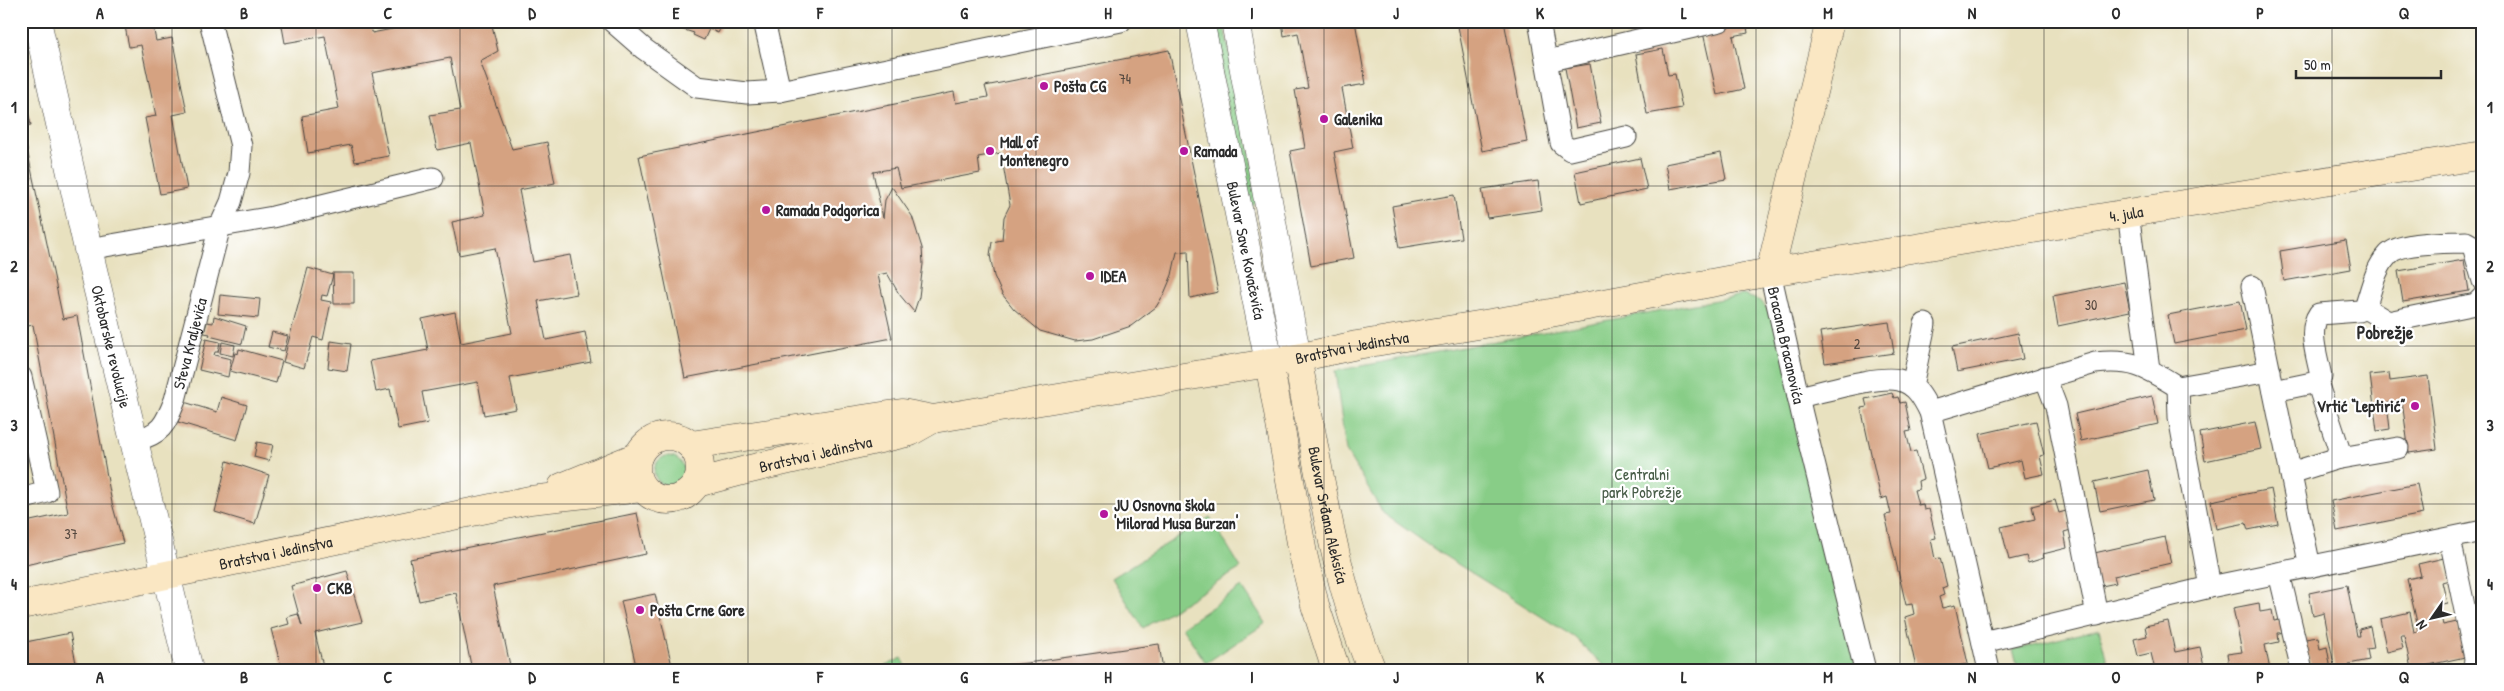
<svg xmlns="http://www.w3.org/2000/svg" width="2504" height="691" viewBox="0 0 2504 691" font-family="'Patrick Hand',sans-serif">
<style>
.green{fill:#88cd87;stroke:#5a7c59}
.building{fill:#d5a281}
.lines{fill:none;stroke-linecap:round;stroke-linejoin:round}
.minor-casing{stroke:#474641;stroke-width:23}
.tertiary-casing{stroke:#474641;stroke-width:29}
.secondary-casing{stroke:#474641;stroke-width:29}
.minor{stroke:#fff;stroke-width:21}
.tertiary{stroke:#fff;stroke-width:28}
.secondary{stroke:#fae7c3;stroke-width:28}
.grid{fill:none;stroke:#2b2b2b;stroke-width:1;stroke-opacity:0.55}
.poi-dot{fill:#b5179e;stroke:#fff;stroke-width:2}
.labels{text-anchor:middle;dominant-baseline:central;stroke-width:4.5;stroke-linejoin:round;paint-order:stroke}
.number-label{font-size:14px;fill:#564940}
.poi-label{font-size:16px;font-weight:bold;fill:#2b2b2b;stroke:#fff;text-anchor:start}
.street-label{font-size:16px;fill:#2b2b2b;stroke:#fff}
.park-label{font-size:16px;fill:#475c47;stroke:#fff}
.neighbourhood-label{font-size:18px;font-weight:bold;fill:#2b2b2b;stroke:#fff}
.neatline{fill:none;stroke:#2b2b2b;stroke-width:2}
.grid-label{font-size:16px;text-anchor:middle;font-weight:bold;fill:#2b2b2b}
</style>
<rect width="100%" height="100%" fill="#fff"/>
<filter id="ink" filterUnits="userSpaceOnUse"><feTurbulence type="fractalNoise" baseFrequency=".02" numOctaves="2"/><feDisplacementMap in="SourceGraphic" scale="10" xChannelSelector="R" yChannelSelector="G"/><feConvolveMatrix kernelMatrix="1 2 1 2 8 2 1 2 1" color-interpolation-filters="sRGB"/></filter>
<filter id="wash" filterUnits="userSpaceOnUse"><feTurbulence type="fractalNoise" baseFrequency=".0096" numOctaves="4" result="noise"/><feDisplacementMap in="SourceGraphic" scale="20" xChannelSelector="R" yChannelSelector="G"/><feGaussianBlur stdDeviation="1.12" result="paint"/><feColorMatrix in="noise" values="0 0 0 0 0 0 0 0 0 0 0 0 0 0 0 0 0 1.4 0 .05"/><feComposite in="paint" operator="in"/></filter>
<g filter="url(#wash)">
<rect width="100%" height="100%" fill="#e8e1bf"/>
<g class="green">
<polygon points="1211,21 1223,21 1260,198 1248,210"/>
<polygon points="1743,295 1761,301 1776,321 1857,670 1608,670 1574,637 1440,553 1383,513 1346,451 1335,371"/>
<circle cx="669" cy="471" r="15"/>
<polygon points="1210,517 1241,568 1143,628 1112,578"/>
<polygon points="1242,587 1266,623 1206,663 1182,627"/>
<polygon points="2099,629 2109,670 2018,670 2013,650"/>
<polygon points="902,658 908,670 877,670"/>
</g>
<g id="blocks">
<g class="building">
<polygon points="124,21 152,21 156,41 172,38 187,112 173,115 187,189 160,194 145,118 156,116 141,45 129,47"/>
<polygon points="281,21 370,21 372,33 407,26 406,21 491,21 498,51 480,61 512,149 547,142 555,183 519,190 533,262 570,255 577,294 538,301 546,340 585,332 591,362 510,378 516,409 484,415 478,382 422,392 428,423 398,429 390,389 376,392 370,361 428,350 422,319 455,312 461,343 512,333 495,248 459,255 452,222 485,215 471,143 437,150 430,115 460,110 450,58 372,73 389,156 355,162 351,145 308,153 302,116 339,109 325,36 285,43"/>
<polygon points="674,21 729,21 727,25 723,23 718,33 709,29 704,40 693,35 694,33 672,26"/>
<polygon points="1282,21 1355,21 1366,84 1342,88 1353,148 1334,152 1354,258 1311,266 1290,151 1305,148 1295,90 1308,88 1298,33 1284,36"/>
<polygon points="1457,21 1504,21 1527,142 1482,151"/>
<polygon points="1733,21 1746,21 1748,33 1733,36 1744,89 1717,95 1702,28"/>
<polygon points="1663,49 1668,75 1675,74 1682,108 1647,114 1636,54"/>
<polygon points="1169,50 1218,292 1190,298 1188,251 1177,252 1172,275 1164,294 1156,307 1131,326 1093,339 1075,341 1040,331 1014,309 1002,294 994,276 990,255 992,242 1002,240 1004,217 1010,205 1001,153 978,157 980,173 901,188 896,168 873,172 883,218 885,200 892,187 912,216 922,248 923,264 919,297 914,312 899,294 887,273 878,275 892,338 685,378 639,156 954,92 956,103 988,97 985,86"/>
<polygon points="1590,64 1601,123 1576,128 1565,68"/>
<polygon points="22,85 31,125 22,126 63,319 77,316 112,503 123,543 21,566 21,523 68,513 33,325 23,327 21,317"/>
<polygon points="1721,153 1726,179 1670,189 1665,164"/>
<polygon points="1640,158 1647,189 1581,203 1575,172"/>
<polygon points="1538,181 1542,210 1487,218 1482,189"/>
<polygon points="1454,195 1461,238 1399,248 1392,206"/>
<polygon points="2346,240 2351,269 2284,281 2280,251"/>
<polygon points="2464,260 2469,291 2403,302 2398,271"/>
<polygon points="308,268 333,275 327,296 322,295 321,300 331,302 323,340 313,337 304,368 283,362"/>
<polygon points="333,273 354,273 354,304 334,304"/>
<polygon points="2124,282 2130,311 2058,326 2053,296"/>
<polygon points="220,295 260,299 258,318 218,314"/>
<polygon points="2240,301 2246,330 2174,344 2168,315"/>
<polygon points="214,316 246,326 242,344 209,336 210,334 204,333 207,322 213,323"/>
<polygon points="1889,322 1894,353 1825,363 1820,332"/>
<polygon points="272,332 288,336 284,351 268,347"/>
<polygon points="2018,333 2023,359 1957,372 1952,347"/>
<polygon points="206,339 220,342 218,352 215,352 214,355 231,359 228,377 199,370"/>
<polygon points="331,341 351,344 347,371 328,368"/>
<polygon points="222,342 235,345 233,356 220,353"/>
<polygon points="239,349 282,361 276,383 230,371 235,353 238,354"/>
<polygon points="2389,373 2390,381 2428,376 2437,449 2409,453 2402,401 2387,403 2390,429 2377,431 2370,375"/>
<polygon points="1892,393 1894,398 1898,397 1900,403 1905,402 1911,431 1906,432 1911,452 1916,451 1923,479 1918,481 1919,489 1914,490 1918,505 1923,504 1924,510 1929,509 1936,538 1931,539 1935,559 1940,558 1947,586 1942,588 1944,595 1939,597 1942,608 1955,605 1968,664 1957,666 1958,670 1917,670 1914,659 1905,617 1914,614 1912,604 1906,605 1885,515 1891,514 1887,497 1881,499 1861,408 1867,407 1865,399"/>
<polygon points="2152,396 2158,424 2081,441 2075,414"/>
<polygon points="221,397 247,405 237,440 178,422 184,402 217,412"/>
<polygon points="2036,421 2044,455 2040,456 2044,474 2025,478 2021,460 1988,468 1980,434"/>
<polygon points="2255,422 2261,449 2205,461 2200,433"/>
<polygon points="257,442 273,445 269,461 254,457"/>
<polygon points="227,461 269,475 255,524 215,512"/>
<polygon points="2148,470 2154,500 2100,511 2094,482"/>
<polygon points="2417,484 2423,514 2337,531 2331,501"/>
<polygon points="2271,489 2278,524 2248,530 2246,523 2216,529 2211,501"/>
<polygon points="2055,500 2059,513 2066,511 2071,530 2064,532 2067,548 2043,554 2044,558 2028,563 2026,556 2009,560 2001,527 2035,519 2032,506"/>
<polygon points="637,513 646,554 493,586 511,670 472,670 456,593 419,601 410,559"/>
<polygon points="2165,537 2171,563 2114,576 2116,583 2097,587 2090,554"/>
<polygon points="2444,558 2449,580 2442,582 2447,603 2438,605 2443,625 2457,622 2465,657 2411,669 2404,635 2400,635 2403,648 2387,652 2380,619 2410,612 2414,632 2419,631 2407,579 2421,576 2418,564"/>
<polygon points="347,571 362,622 315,633 324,670 282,670 271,629 289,624 287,617 298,614 302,626 291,586"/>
<polygon points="2347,585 2357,636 2360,636 2359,629 2370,626 2374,648 2367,649 2369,660 2349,664 2350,670 2335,670 2324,613 2313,616 2309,593"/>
<polygon points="655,594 673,670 637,670 621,601"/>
<polygon points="2259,603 2260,612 2272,610 2274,621 2284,619 2287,632 2278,633 2279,642 2265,645 2270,670 2245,670 2244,667 2230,670 2227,654 2242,652 2233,608"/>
<polygon points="2483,605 2483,620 2481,621 2478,606"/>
<polygon points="2168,621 2175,652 2200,647 2204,666 2194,670 2155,670 2151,653 2138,656 2134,639 2147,636 2145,626"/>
<polygon points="70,633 76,663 88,670 21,670 21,643"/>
<polygon points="2318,637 2320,649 2327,647 2331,670 2311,670 2305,639"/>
<polygon points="1159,644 1163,670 985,670 985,669"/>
</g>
</g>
</g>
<g filter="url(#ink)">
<use href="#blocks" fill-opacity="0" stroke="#474641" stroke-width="1"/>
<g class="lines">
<g class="minor-casing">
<g id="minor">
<polyline points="612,21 644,49 697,87 747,93 780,91 1121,21"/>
<polyline points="764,21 780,91"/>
<polyline points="1539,21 1561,143 1570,150 1626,137"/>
<polyline points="1547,61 1720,21"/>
<polyline points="2128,213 2149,369"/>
<polyline points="88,249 273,217 433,178"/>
<path id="s1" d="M1770,272L1802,414L1865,670"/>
<polyline points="2252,286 2310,567"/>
<polyline points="2365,308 2388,322 2476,304 2483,297"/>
<polyline points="21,377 47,492 21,499"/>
<polyline points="2045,377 2056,406 2097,615"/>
<polyline points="1912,386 1925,324"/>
<polyline points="2178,387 2179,417 2210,587"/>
<path d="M2274,391L2317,382L2321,377C2318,358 2307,331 2319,314L2359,311L2365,308C2371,291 2375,268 2388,255C2400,241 2447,243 2466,242L2473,246L2483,281"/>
<path d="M1798,397C1823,392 1876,375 1899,380C1916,384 1923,398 1930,412L1989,670"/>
<path d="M1930,412L2095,363C2134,359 2145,367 2178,387L2270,371"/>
<path id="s2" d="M134,441C161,434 165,426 175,400L220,226L231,202L239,173L241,146L210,21"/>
<polyline points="2335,459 2398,448"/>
<polyline points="2291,473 2335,459 2339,449 2317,382"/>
<polyline points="2450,539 2475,658 2474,670"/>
<polyline points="2279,573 2302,670"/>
<polyline points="1983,642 2210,587 2483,531"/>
</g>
</g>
<g class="tertiary-casing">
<g id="tertiary">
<path id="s3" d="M37,21L88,249L189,670"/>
<path id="s4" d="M1200,21L1269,362"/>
<polyline points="1235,21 1297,358"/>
</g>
</g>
<g class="secondary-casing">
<g id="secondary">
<polyline points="1770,272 1830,21"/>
<path id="s5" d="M1297,358C1319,462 1331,571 1372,670"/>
<polyline points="1269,362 1303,554 1315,605 1336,670"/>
<circle cx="668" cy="468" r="32"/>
<path id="s6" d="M691,445L902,413L933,419L1297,358L1357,345L1545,314L1770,272L2483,155"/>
<path id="s7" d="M697,483L746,470L910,432L933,419"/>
<polyline points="562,487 638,456"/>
<path id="s8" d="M21,605L530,500L642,488"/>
</g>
</g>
<use href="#minor" class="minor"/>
<use href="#tertiary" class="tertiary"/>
<use href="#secondary" class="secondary"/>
</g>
</g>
<path class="grid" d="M172,21V670M316,21V670M460,21V670M604,21V670M748,21V670M892,21V670M1036,21V670M1180,21V670M1324,21V670M1468,21V670M1612,21V670M1756,21V670M1900,21V670M2044,21V670M2188,21V670M2332,21V670M21,186H2483M21,346H2483M21,504H2483"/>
<g class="poi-dot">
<circle cx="1044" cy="86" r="5"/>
<circle cx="1324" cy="119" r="5"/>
<circle cx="990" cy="151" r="5"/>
<circle cx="1184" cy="151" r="5"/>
<circle cx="766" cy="210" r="5"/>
<circle cx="1090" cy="276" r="5"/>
<circle cx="2415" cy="406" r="5"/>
<circle cx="1104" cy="514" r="5"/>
<circle cx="317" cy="588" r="5"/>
<circle cx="640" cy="610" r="5"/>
</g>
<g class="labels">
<g class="number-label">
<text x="1125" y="78">74</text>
<text x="2091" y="304">30</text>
<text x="1857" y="343">2</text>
<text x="71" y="533">37</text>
</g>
<g class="poi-label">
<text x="1054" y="86">Pošta CG</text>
<text x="1334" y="119">Galenika</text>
<text x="1000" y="142">Mall of<tspan x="1000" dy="18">Montenegro</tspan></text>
<text x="1194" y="151">Ramada</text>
<text x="776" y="210">Ramada Podgorica</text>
<text x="1100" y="276">IDEA</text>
<text x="2405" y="406" text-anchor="end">Vrtić “Leptirić”</text>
<text x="1114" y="505">JU Osnovna škola<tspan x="1114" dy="18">'Milorad Musa Burzan'</tspan></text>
<text x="327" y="588">CKB</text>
<text x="650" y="610">Pošta Crne Gore</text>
</g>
<g class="street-label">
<text stroke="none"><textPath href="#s6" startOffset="1456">4. jula</textPath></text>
<text stroke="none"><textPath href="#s4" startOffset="234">Bulevar Save Kovačevića</textPath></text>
<text stroke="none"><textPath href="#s2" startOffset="120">Steva Kraljevića</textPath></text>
<text stroke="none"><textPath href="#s3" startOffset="334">Oktobarske revolucije</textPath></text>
<text stroke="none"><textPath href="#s1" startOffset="75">Bracana Bracanovića</textPath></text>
<text stroke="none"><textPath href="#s6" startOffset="670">Bratstva i Jedinstva</textPath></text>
<text stroke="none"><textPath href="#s7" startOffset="122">Bratstva i Jedinstva</textPath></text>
<text stroke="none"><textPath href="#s5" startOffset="160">Bulevar Srđana Aleksića</textPath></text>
<text stroke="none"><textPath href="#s8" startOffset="260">Bratstva i Jedinstva</textPath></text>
</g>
<g class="park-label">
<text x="1642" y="474">Centralni<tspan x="1642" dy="18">park Pobrežje</tspan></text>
</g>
<g class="neighbourhood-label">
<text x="2385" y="332">Pobrežje</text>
</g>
</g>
<rect width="2504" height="691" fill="none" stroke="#fff" stroke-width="55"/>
<g transform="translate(2432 618) rotate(236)" stroke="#ffffff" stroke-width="4" paint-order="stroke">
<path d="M0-4L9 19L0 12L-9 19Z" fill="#2b2b2b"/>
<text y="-8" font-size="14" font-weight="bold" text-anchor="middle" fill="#2b2b2b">N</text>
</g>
<path d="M2296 70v8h145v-8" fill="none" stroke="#2b2b2b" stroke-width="2.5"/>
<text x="2304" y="70" font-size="15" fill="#2b2b2b" stroke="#ffffff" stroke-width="4" paint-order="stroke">50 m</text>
<rect x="28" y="28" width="2448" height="636" class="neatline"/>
<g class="grid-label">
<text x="100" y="19">A</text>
<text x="244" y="19">B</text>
<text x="388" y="19">C</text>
<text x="532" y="19">D</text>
<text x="676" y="19">E</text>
<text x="820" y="19">F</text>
<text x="964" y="19">G</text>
<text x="1108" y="19">H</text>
<text x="1252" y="19">I</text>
<text x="1396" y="19">J</text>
<text x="1540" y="19">K</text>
<text x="1684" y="19">L</text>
<text x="1828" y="19">M</text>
<text x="1972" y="19">N</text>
<text x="2116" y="19">O</text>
<text x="2260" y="19">P</text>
<text x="2404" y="19">Q</text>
<text x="14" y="113">1</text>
<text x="2490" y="113">1</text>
<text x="14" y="272">2</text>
<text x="2490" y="272">2</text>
<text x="14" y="431">3</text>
<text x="2490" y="431">3</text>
<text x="14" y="590">4</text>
<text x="2490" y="590">4</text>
<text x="100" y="683">A</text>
<text x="244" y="683">B</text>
<text x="388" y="683">C</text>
<text x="532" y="683">D</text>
<text x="676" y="683">E</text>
<text x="820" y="683">F</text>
<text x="964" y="683">G</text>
<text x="1108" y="683">H</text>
<text x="1252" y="683">I</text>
<text x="1396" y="683">J</text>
<text x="1540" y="683">K</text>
<text x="1684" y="683">L</text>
<text x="1828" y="683">M</text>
<text x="1972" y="683">N</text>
<text x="2116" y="683">O</text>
<text x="2260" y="683">P</text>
<text x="2404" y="683">Q</text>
</g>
</svg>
